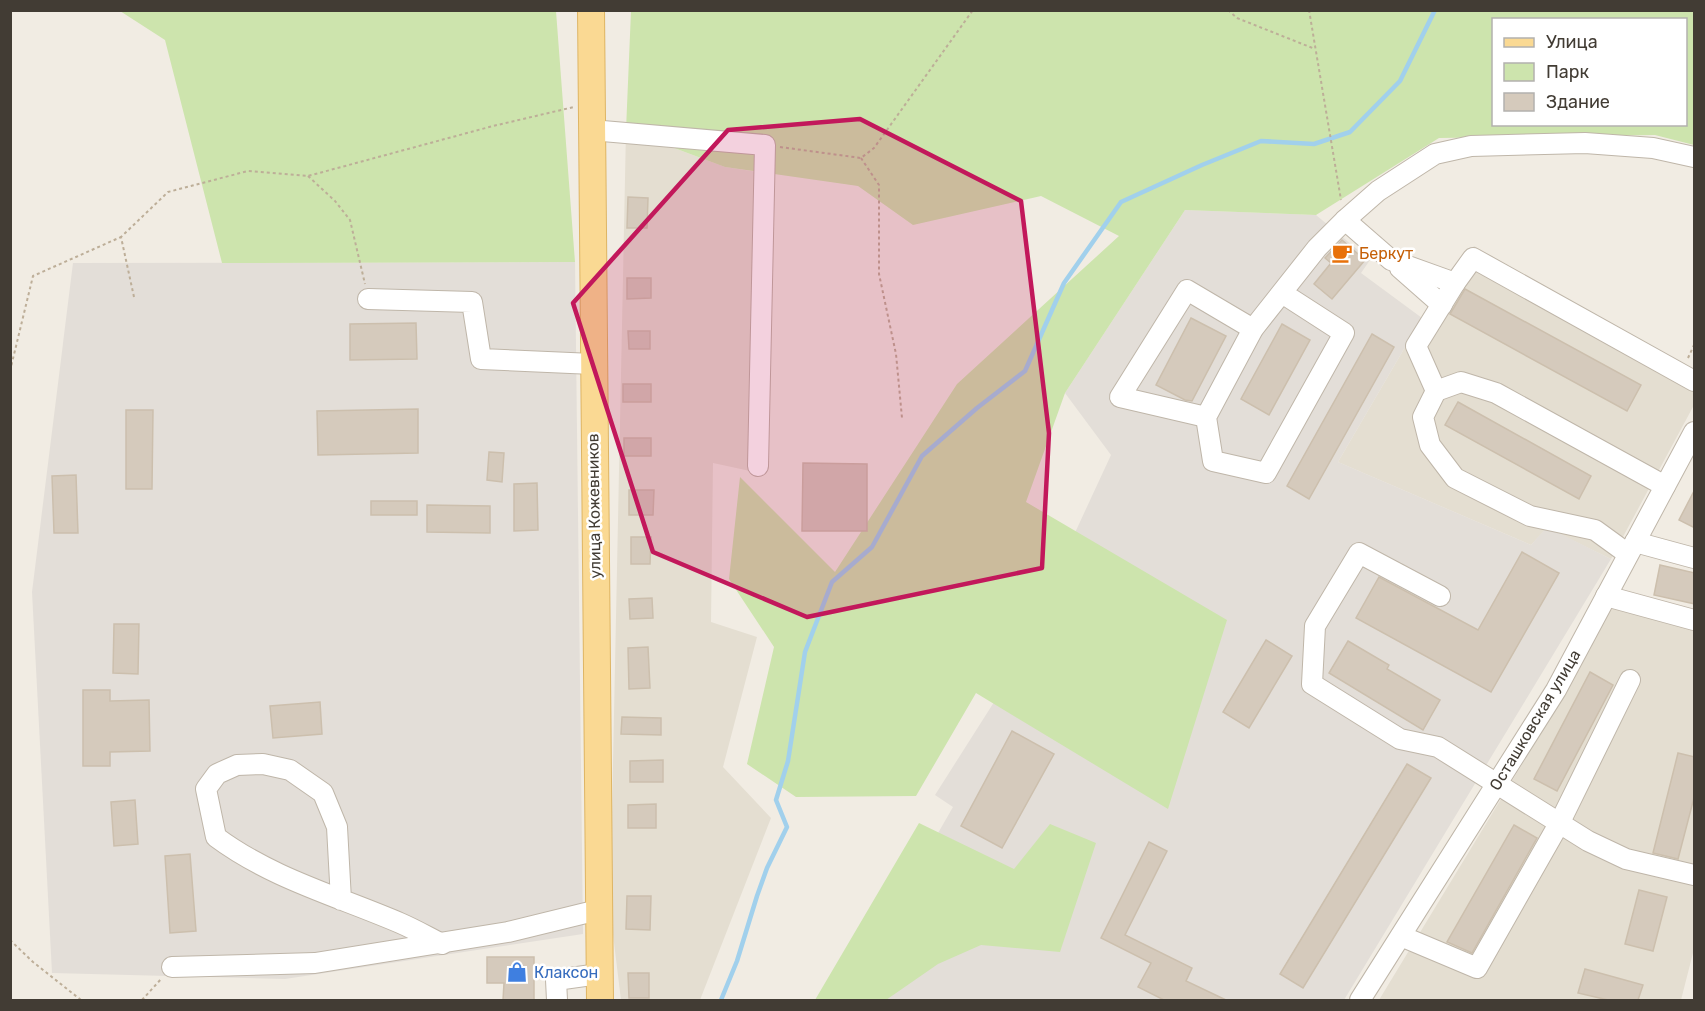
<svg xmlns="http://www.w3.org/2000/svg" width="1705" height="1011" viewBox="0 0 1705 1011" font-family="Rubik,sans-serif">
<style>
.residential{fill:#e4ded1}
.industrial{fill:#e3ded8}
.green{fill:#cde4ad;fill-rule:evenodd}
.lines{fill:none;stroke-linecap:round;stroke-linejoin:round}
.stream{stroke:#a1d0ec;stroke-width:4.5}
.building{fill:#d5cabc;stroke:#ccbfad;stroke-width:1.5}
.minor-casing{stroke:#bfb6a9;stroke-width:22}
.major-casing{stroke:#deb564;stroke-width:28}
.path{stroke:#bdae98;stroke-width:2;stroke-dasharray:3 3;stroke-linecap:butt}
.minor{stroke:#fff;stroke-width:20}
.major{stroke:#fad993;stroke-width:26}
.marked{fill:#c2185b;fill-opacity:0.2;stroke:#c2185b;stroke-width:4.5;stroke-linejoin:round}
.labels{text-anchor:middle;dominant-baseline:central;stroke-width:5;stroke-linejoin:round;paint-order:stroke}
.food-label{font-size:16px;fill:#c56008;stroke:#fff;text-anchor:start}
.street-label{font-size:16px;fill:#423c34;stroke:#fff}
.shop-label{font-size:16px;fill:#366cbe;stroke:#fff;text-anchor:start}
</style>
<rect width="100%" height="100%" fill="#f1ece3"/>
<g class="residential">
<polygon points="626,130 725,167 758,172 750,471 713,463 711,622 757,637 723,767 771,818 700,1000 621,1000 610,910"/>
<polygon points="1474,246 1694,372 1694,405 1611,559 1547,528 1531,545 1338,462 1422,318"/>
<polygon points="1612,601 1694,628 1694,949 1681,1000 1379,1000 1572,682"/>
</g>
<g class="industrial">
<polygon points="1185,210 1316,215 1370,260 1361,273 1422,318 1338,462 1531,545 1547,527 1611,559 1344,1000 842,1000 953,807 935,795 1003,688 1111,455 1065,393"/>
<polygon points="575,262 583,934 285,979 52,973 32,592 73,263"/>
</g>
<g class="green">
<polygon points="120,11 556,11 575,262 222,263 165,40"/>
<path d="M631,11H1694V145L1655,135L1439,138L1316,215L1185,210L1065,393L1026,502L1227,620L1168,809L976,693L916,796L796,797L747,764L774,647L729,579L740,477L835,572L957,384L1119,236L1041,196L913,225L858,186L725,167L626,130ZM1494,20H1686V124H1494Z"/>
<polygon points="919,823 1014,869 1050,824 1096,843 1060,952 981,945 938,964 886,1000 815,1000"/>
</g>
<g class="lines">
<polyline class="stream" points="721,1000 737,961 757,896 767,868 787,827 776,800 788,761 805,652 832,582 872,547 922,456 977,408 1025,371 1064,283 1121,202 1202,165 1261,141 1314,144 1350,132 1400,81 1435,10"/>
</g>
<g class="building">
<polygon points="628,197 648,198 647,228 627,228"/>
<polygon points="1342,240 1365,260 1332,299 1314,284 1331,263 1325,258"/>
<polygon points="627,278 651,278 651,298 627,299"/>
<polygon points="1465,289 1641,385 1627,411 1450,314"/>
<polygon points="1191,318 1226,336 1192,401 1185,400 1156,385"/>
<polygon points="416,323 417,359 350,360 350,324"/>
<polygon points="1282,324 1310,340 1269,415 1241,399"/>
<polygon points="628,331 650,331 650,349 629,349"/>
<polygon points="1372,334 1394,347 1309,499 1287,486"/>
<rect x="623" y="384" width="28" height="18"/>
<polygon points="1458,402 1591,476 1579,499 1445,425"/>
<polygon points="418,409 418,453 318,455 317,411"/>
<polygon points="126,410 153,410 152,489 126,489"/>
<rect x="624" y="438" width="27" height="18"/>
<polygon points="489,452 504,453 502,482 487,480"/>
<polygon points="803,463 867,464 867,531 802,531"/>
<polygon points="76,475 78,533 54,533 52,476"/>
<polygon points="537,483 538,530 514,531 514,484"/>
<polygon points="1695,489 1695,528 1679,520"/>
<polygon points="629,490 654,490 653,515 629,515"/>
<rect x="371" y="501" width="46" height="14"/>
<polygon points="427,505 490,506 490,533 427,532"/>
<polygon points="631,537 651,537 650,564 631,564"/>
<polygon points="1522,552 1559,573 1491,692 1356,618 1379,577 1478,630"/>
<polygon points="1660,565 1695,573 1695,604 1654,595"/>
<polygon points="652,598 653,618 630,619 629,599"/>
<polygon points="114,624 139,624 138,674 113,673"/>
<polygon points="1266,640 1292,656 1249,728 1223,712"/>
<polygon points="1348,641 1389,665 1387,669 1440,700 1423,730 1329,673"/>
<polygon points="648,647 650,688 629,689 628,648"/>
<polygon points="1590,672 1613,685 1557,791 1534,779"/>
<polygon points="83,690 110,690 110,701 149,700 150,751 110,752 110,766 83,766"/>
<polygon points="320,702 322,734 273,738 270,706"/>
<polygon points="622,717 661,718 661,735 621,734"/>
<polygon points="1012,731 1054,754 1002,848 961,826"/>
<polygon points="1678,753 1695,757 1695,794 1678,859 1653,853"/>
<polygon points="663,760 663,782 630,782 630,761"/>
<polygon points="1407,764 1431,778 1303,988 1280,974"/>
<polygon points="135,800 138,844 114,846 111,802"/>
<polygon points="656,804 656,828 628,828 628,805"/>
<polygon points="1514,825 1537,838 1472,953 1447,942"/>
<polygon points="1149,842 1167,851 1125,935 1192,968 1186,981 1226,1000 1164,1000 1138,987 1151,963 1101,938"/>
<polygon points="190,854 196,931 170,933 165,856"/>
<polygon points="1639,890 1667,897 1653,951 1625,944"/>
<polygon points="627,896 651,896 650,930 626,929"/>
<polygon points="487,957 534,957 534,1000 503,1000 504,983 487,983"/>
<polygon points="1585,969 1643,985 1638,1000 1608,1000 1578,993"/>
<polygon points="628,973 649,973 649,998 629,998"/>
</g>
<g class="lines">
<g class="minor-casing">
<g id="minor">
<polyline points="591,130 765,145 758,466"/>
<polyline points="1345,220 1391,260 1455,283 1473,258 1694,381"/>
<polyline points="1400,268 1442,305"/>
<polyline points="1282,293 1344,333 1266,473 1213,461 1206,417 1253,329 1317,248 1345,220 1378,191 1435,154 1471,146 1585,143 1653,148 1694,157"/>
<polyline points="368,299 472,302 481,359 593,364"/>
<polyline points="1436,391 1416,346 1455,283"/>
<polyline points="1206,417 1120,397 1187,290 1253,329"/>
<polyline points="1635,542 1694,558"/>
<polyline points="1628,554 1595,530 1530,516 1455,478 1430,445 1423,417 1436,391 1461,382 1496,393 1665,486"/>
<polyline points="1440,596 1359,553 1315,626 1312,684 1400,739 1438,747 1588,841 1626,859 1694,875"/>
<polyline points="1606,596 1694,620"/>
<path d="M341,900L337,827L323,793L290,770L263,764L237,765L217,774L206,789L216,837C271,878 337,896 400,923C414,929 428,937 442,944"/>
<polyline points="1401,936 1477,968 1560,822 1630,680"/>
<polyline points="172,967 315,963 508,932 598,910"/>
<polyline points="557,1000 556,980 599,974"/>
<polyline points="1360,1000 1556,690 1694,432"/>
</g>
</g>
<g class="major-casing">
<polyline id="major" points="591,10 600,1000"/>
</g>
<g class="path">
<polyline points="1228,10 1237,18 1315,49"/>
<polyline points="1309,10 1341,200"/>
<polyline points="780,147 861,158 874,148 973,10"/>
<polyline points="861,158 879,185 879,274 896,354 902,418"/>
<polyline points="308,176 335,201 350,220 365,284"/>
<polyline points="134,297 121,237 168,192 248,171 308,176 493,126 574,107"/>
<polyline points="1688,358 1694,345"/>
<polyline points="10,371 33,276 121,237"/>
<polyline points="10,940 33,962 81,1000"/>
<polyline points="142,1000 162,978"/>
</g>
<use href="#minor" class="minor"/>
<use href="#major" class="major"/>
</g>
<path class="marked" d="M860,119L1021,201L1049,433L1042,568L807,617L653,552L573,303L728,130Z"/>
<defs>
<g id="cafe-bare" transform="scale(1.62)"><path d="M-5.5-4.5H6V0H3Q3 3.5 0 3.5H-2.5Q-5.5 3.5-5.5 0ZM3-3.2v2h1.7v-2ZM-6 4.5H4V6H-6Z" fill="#e8710a" stroke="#fff" stroke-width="2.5" paint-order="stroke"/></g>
<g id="shop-bare" transform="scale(1.62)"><path d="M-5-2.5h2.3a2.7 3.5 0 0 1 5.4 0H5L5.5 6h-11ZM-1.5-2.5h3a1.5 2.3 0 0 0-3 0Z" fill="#3f7fe0" stroke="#fff" stroke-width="2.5" paint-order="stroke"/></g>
</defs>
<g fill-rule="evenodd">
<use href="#cafe-bare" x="1342" y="253"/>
<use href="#shop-bare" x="517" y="972"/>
</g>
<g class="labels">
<g class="food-label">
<text x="1359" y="253">Беркут</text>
</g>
<g class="street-label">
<text transform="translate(594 506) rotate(-91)">улица Кожевников</text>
<text transform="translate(1535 720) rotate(-59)">Осташковская улица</text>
</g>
<g class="shop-label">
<text x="534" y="972">Клаксон</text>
</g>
</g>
<rect width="1705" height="1011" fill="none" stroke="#423c34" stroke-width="24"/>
<rect x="1492" y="18" width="195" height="108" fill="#ffffff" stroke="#b3b1ae" stroke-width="1.5"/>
<rect x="1504" y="38" width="30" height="9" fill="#fad993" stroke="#b3b1ae" stroke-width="1.5"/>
<text x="1546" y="48" font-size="18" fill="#423c34">Улица</text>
<rect x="1504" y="63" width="30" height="18" fill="#cde4ad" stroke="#b3b1ae" stroke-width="1.5"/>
<text x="1546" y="78" font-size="18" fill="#423c34">Парк</text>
<rect x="1504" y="93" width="30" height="18" fill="#d5cabc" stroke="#b3b1ae" stroke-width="1.5"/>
<text x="1546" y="108" font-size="18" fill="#423c34">Здание</text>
</svg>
